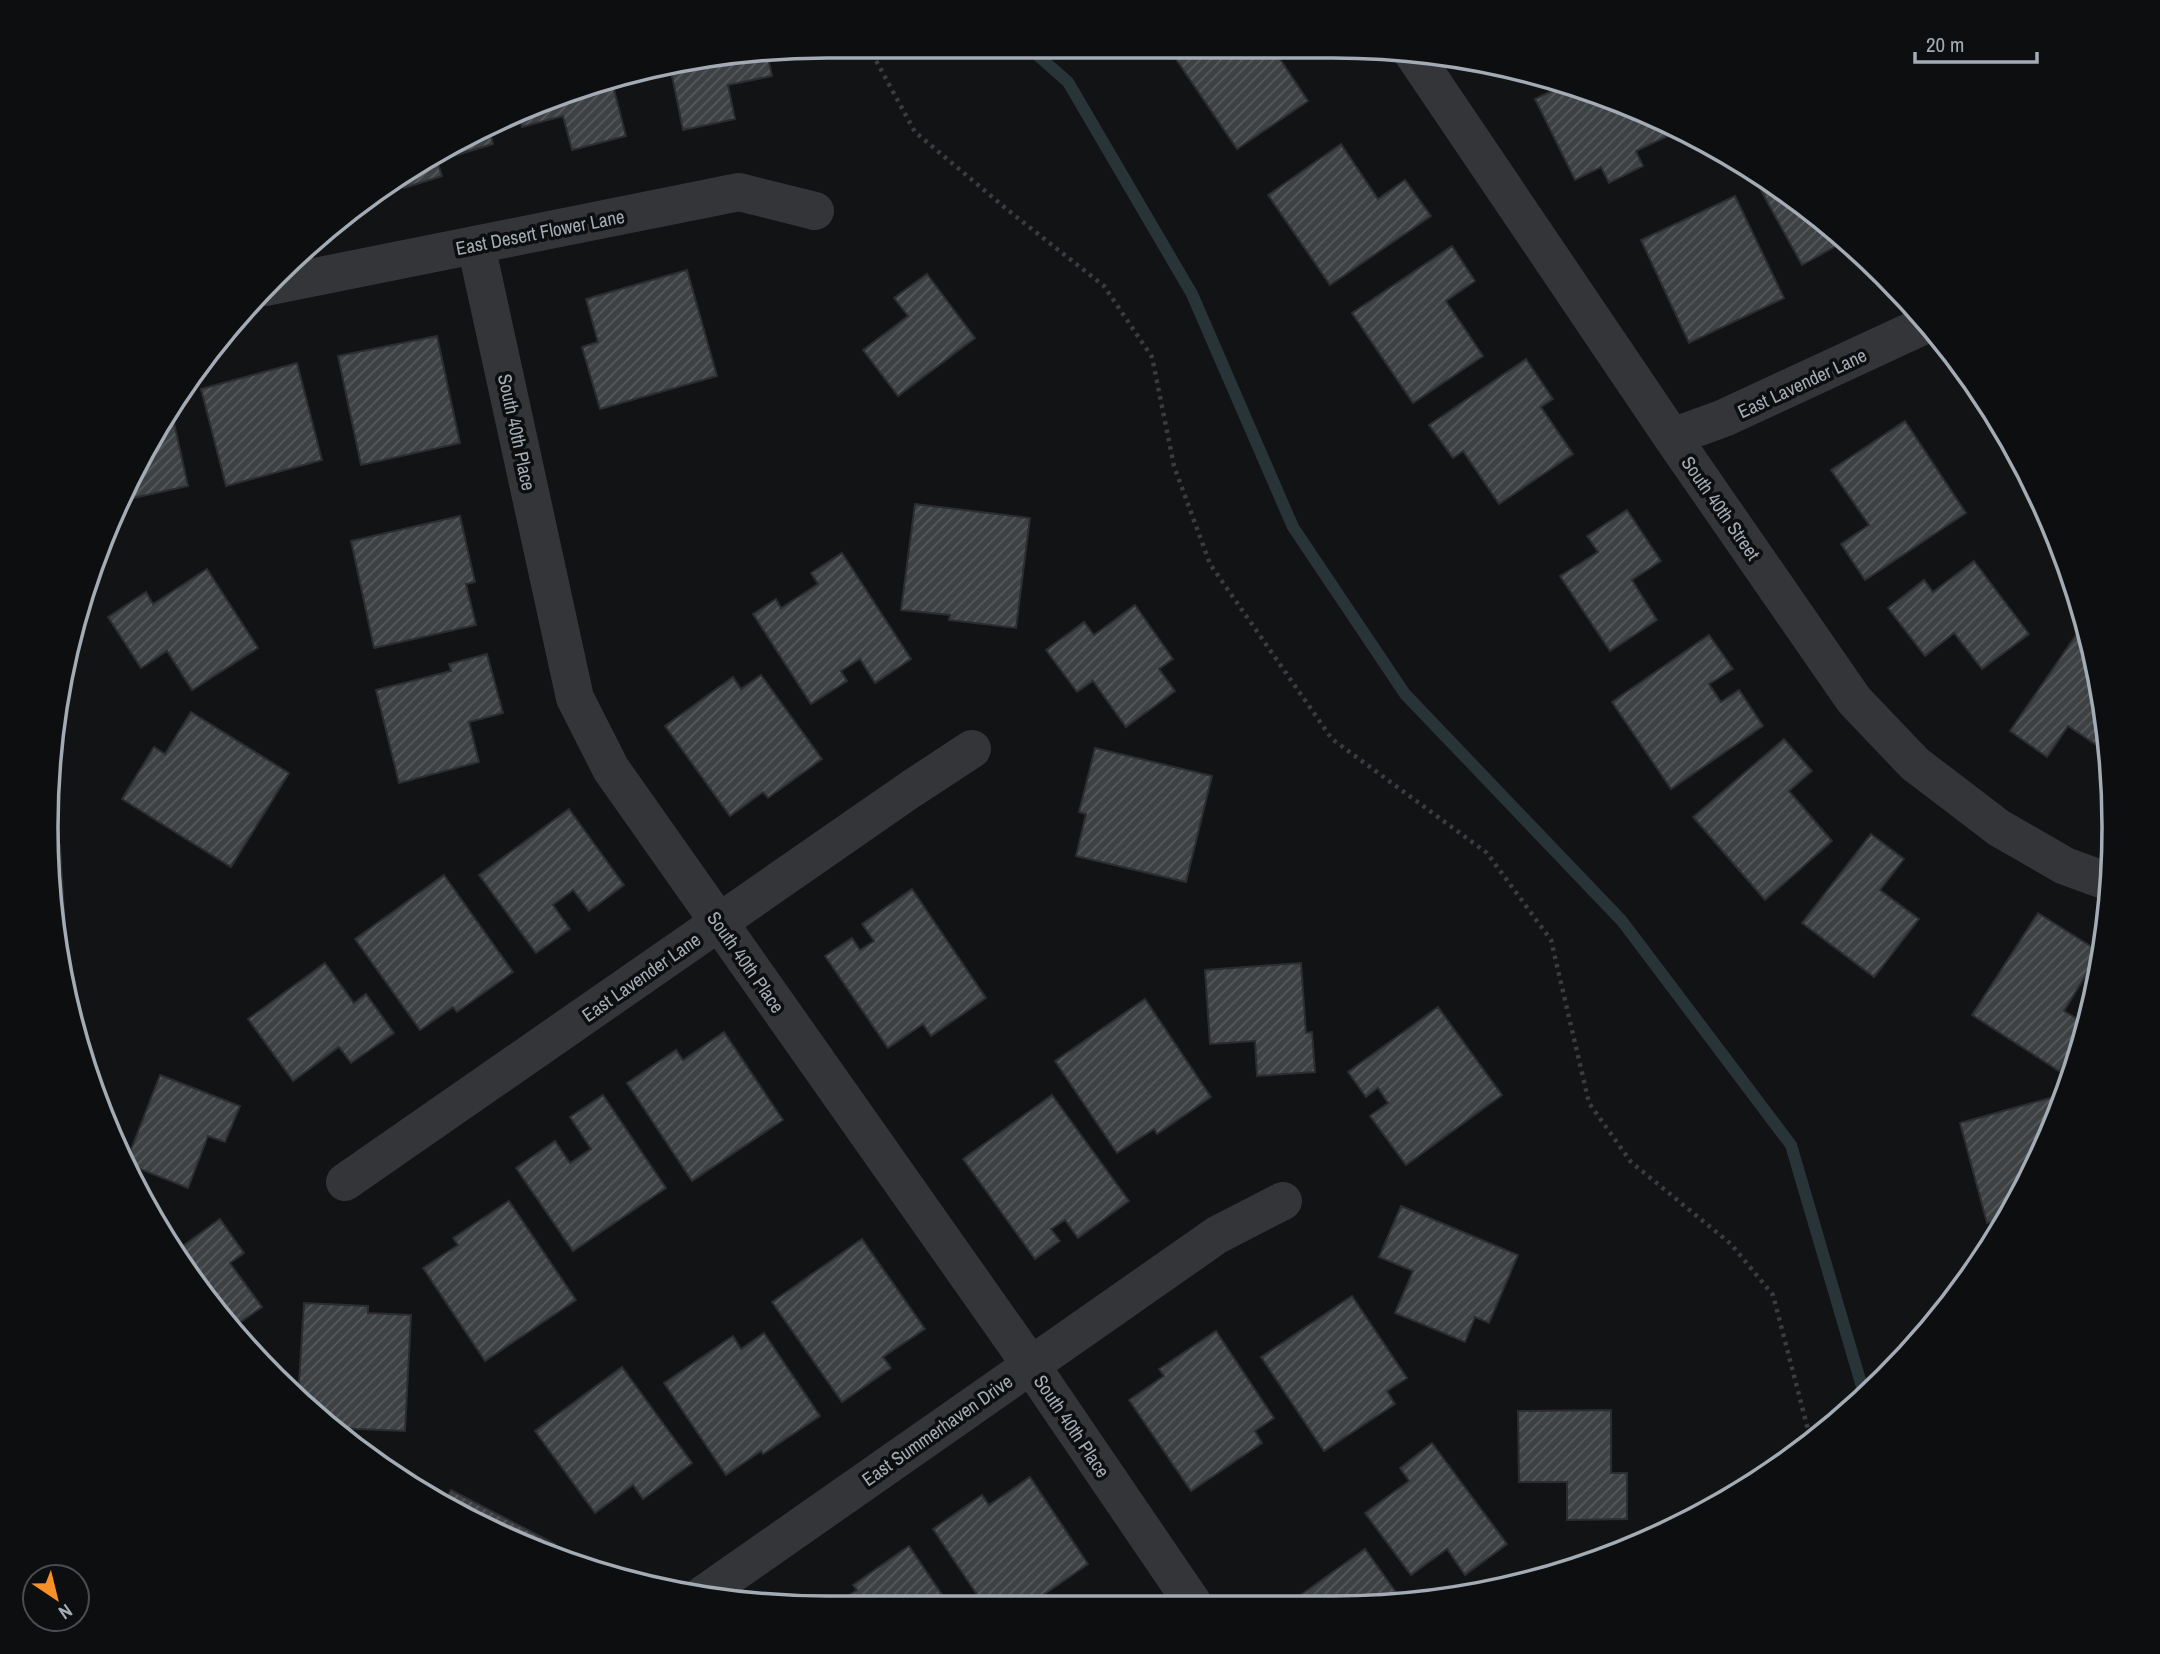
<svg xmlns="http://www.w3.org/2000/svg" width="2160" height="1654" viewBox="0 0 2160 1654" font-family="'Archivo Narrow',sans-serif">
<style>
.lines{fill:none;stroke-linecap:round;stroke-linejoin:round}
.stream{stroke:#283438;stroke-width:12}
.building{fill:url(#building-hatch);stroke:#2c2d30;stroke-width:2}
.path{stroke:#393c40;stroke-width:4.5;stroke-dasharray:3.5 5;stroke-linecap:butt}
.minor{stroke:#333539;stroke-width:38}
.labels{text-anchor:middle;dominant-baseline:central;stroke-width:7;stroke-linejoin:round;paint-order:stroke}
.street-label{font-size:19px;fill:#a3acb5;stroke:#0d0e0f}
.rim{fill:none;stroke:#a3acb5;stroke-width:3.5}
</style>
<defs>
<pattern id="building-hatch" width="6" height="6" patternUnits="userSpaceOnUse" patternTransform="scale(1.75)"><rect width="6" height="6" fill="#3e4144"/><path d="M-1 1l2-2M0 6l6-6M5 7l2-2" fill="none" stroke="#575a5d"/></pattern>
</defs>
<rect width="100%" height="100%" fill="#121314"/>
<g class="lines">
<polyline class="stream" points="1027,46 1068,82 1192,294 1293,527 1405,694 1622,921 1791,1145 1865,1397"/>
</g>
<g class="building">
<polygon points="1194,47 1272,47 1308,101 1237,149 1176,59"/>
<polygon points="767,53 772,76 728,85 735,119 683,130 670,66"/>
<polygon points="611,78 626,136 572,150 563,116 522,127 519,116"/>
<polygon points="1566,84 1668,122 1674,133 1636,151 1643,166 1609,183 1601,167 1575,180 1535,99"/>
<polygon points="489,128 493,144 437,161 442,176 404,188 400,178 436,150"/>
<polygon points="1341,144 1378,199 1405,180 1431,216 1330,285 1268,195"/>
<polygon points="1768,182 1808,207 1845,241 1802,265 1759,187"/>
<polygon points="1735,196 1784,298 1689,343 1641,240"/>
<polygon points="1452,246 1475,281 1446,301 1483,356 1413,403 1352,313"/>
<polygon points="687,270 717,376 600,409 582,347 598,342 586,299"/>
<polygon points="927,274 975,338 898,396 863,350 908,316 894,298"/>
<polygon points="437,336 460,443 361,465 338,356"/>
<polygon points="1526,359 1553,399 1541,407 1573,454 1499,504 1463,451 1453,458 1429,425"/>
<polygon points="297,363 322,460 226,486 201,389"/>
<polygon points="171,409 188,486 124,500 150,437"/>
<polygon points="1905,421 1966,513 1865,580 1841,544 1869,525 1831,470"/>
<polygon points="915,504 1030,518 1016,628 949,620 950,615 901,610"/>
<polygon points="1627,510 1661,561 1632,580 1657,620 1610,651 1560,576 1598,552 1587,536"/>
<polygon points="460,516 475,582 466,584 476,625 374,648 351,541"/>
<polygon points="842,553 911,659 875,683 860,659 841,671 847,681 811,704 753,614 776,599 781,608 818,584 811,573"/>
<polygon points="1974,561 2029,634 1982,669 1954,633 1925,656 1888,608 1924,580 1933,592"/>
<polygon points="207,569 258,648 192,690 167,651 141,668 108,617 146,592 153,604"/>
<polygon points="1135,605 1173,659 1159,669 1175,691 1126,727 1093,681 1077,692 1046,650 1084,622 1094,635"/>
<polygon points="2078,632 2089,639 2100,675 2107,752 2068,726 2047,757 2010,731"/>
<polygon points="1709,635 1733,669 1709,684 1721,702 1739,690 1763,726 1671,789 1612,702"/>
<polygon points="487,654 503,713 469,722 479,762 399,783 376,690 451,671 449,664"/>
<polygon points="761,675 822,759 768,798 763,792 730,816 665,726 733,677 741,689"/>
<polygon points="191,712 289,773 231,867 122,799 154,747 165,754"/>
<polygon points="1784,739 1812,771 1789,791 1832,841 1765,900 1693,817"/>
<polygon points="1095,748 1212,776 1186,882 1076,856 1086,814 1079,812"/>
<polygon points="569,809 624,885 589,911 573,890 553,905 570,929 536,953 479,875"/>
<polygon points="1871,834 1904,859 1880,890 1919,919 1874,977 1802,923"/>
<polygon points="47,845 60,845 67,962 59,962"/>
<polygon points="444,875 513,972 457,1012 453,1007 420,1030 355,939"/>
<polygon points="912,889 986,998 931,1036 923,1024 888,1048 825,956 852,938 860,950 874,941 862,924"/>
<polygon points="2038,913 2100,952 2064,1011 2086,1024 2083,1034 2059,1071 1972,1015"/>
<polygon points="325,963 354,1003 366,994 394,1033 351,1063 339,1047 293,1081 248,1019"/>
<polygon points="1301,963 1306,1033 1312,1032 1315,1072 1257,1076 1255,1041 1210,1044 1205,970"/>
<polygon points="1145,999 1211,1097 1157,1134 1154,1129 1117,1153 1055,1061"/>
<polygon points="1438,1007 1502,1095 1406,1165 1370,1116 1388,1103 1378,1088 1366,1097 1348,1072"/>
<polygon points="724,1032 783,1120 692,1181 627,1083 676,1050 683,1060"/>
<polygon points="160,1075 240,1106 225,1142 208,1136 188,1188 130,1165 127,1160"/>
<polygon points="603,1095 666,1188 573,1251 516,1168 555,1141 570,1163 591,1149 570,1117"/>
<polygon points="1052,1095 1129,1201 1078,1238 1065,1220 1051,1229 1060,1241 1035,1259 963,1159"/>
<polygon points="2057,1096 2060,1108 2055,1126 2006,1218 1987,1223 1960,1123"/>
<polygon points="509,1201 576,1300 485,1361 423,1268 458,1245 453,1238"/>
<polygon points="1401,1206 1518,1255 1489,1323 1475,1317 1465,1342 1395,1313 1413,1271 1379,1257"/>
<polygon points="220,1219 244,1253 230,1263 262,1307 232,1328 177,1261 173,1253"/>
<polygon points="862,1239 925,1329 883,1357 891,1368 842,1402 772,1302"/>
<polygon points="1352,1296 1407,1378 1387,1391 1395,1404 1324,1451 1261,1357"/>
<polygon points="304,1303 368,1306 368,1313 411,1315 405,1431 333,1428 298,1399"/>
<polygon points="1216,1331 1274,1418 1255,1431 1262,1443 1191,1491 1129,1400 1164,1376 1159,1369"/>
<polygon points="764,1333 820,1416 763,1454 761,1451 726,1475 664,1383 733,1336 741,1349"/>
<polygon points="622,1367 692,1463 643,1499 633,1485 595,1513 535,1431"/>
<polygon points="1611,1410 1611,1473 1627,1473 1627,1519 1567,1520 1567,1482 1519,1482 1518,1411"/>
<polygon points="1432,1443 1507,1544 1465,1575 1447,1549 1411,1575 1365,1513 1409,1481 1400,1468"/>
<polygon points="1030,1477 1088,1564 1033,1602 982,1602 933,1529 982,1495 989,1505"/>
<polygon points="451,1490 555,1544 550,1554 444,1502"/>
<polygon points="909,1546 947,1602 839,1602 857,1590 853,1585"/>
<polygon points="1365,1549 1403,1602 1291,1602"/>
</g>
<g class="lines">
<polyline class="path" points="868,46 915,132 1009,211 1104,286 1152,357 1174,466 1210,564 1332,739 1487,853 1551,940 1589,1103 1631,1162 1731,1244 1773,1295 1811,1441"/>
<g class="minor">
<polyline points="1412,52 1672,437 1854,700 1915,764 1999,828 2065,866 2109,882"/>
<polyline points="476,245 575,698 611,769 1030,1364 1192,1602"/>
<polyline points="265,287 739,192 815,211"/>
<polyline points="1672,437 1724,418 1929,323"/>
<polyline points="345,1182 911,789 972,749"/>
<polyline points="701,1596 1217,1235 1283,1201"/>
</g>
</g>
<g class="labels">
<g class="street-label">
<text transform="translate(540 232) rotate(-11)">East Desert Flower Lane</text>
<text transform="translate(1802 383) rotate(-25)">East Lavender Lane</text>
<text transform="translate(517 432) rotate(78)">South 40th Place</text>
<text transform="translate(1721 508) rotate(55)">South 40th Street</text>
<text transform="translate(746 962) rotate(55)">South 40th Place</text>
<text transform="translate(641 977) rotate(-35)">East Lavender Lane</text>
<text transform="translate(1072 1426) rotate(56)">South 40th Place</text>
<text transform="translate(937 1430) rotate(-35)">East Summerhaven Drive</text>
</g>
</g>
<path d="M0 0H2160V1654H0ZM827 58H1333A769 769 0 0 1 2102 827V827A769 769 0 0 1 1333 1596H827A769 769 0 0 1 58 827V827A769 769 0 0 1 827 58Z" fill="#0d0e0f" fill-rule="evenodd"/>
<path class="rim" d="M827 58H1333A769 769 0 0 1 2102 827V827A769 769 0 0 1 1333 1596H827A769 769 0 0 1 58 827V827A769 769 0 0 1 827 58Z"/>
<g transform="translate(56 1598) rotate(145)"><circle r="33" fill="#0d0e0f" stroke="#494d51" stroke-width="2"/>
<path d="M0-5L12 26L0 18L-12 26Z" fill="#f79127"/>
<text y="-10" font-size="19" font-weight="bold" text-anchor="middle" fill="#a3acb5">N</text>
</g>
<path d="M1915 52v10h122v-10" fill="none" stroke="#a3acb5" stroke-width="3.5"/>
<text x="1926" y="52" font-size="21" fill="#a3acb5" stroke="#0d0e0f" stroke-width="5" paint-order="stroke">20 m</text>
</svg>
